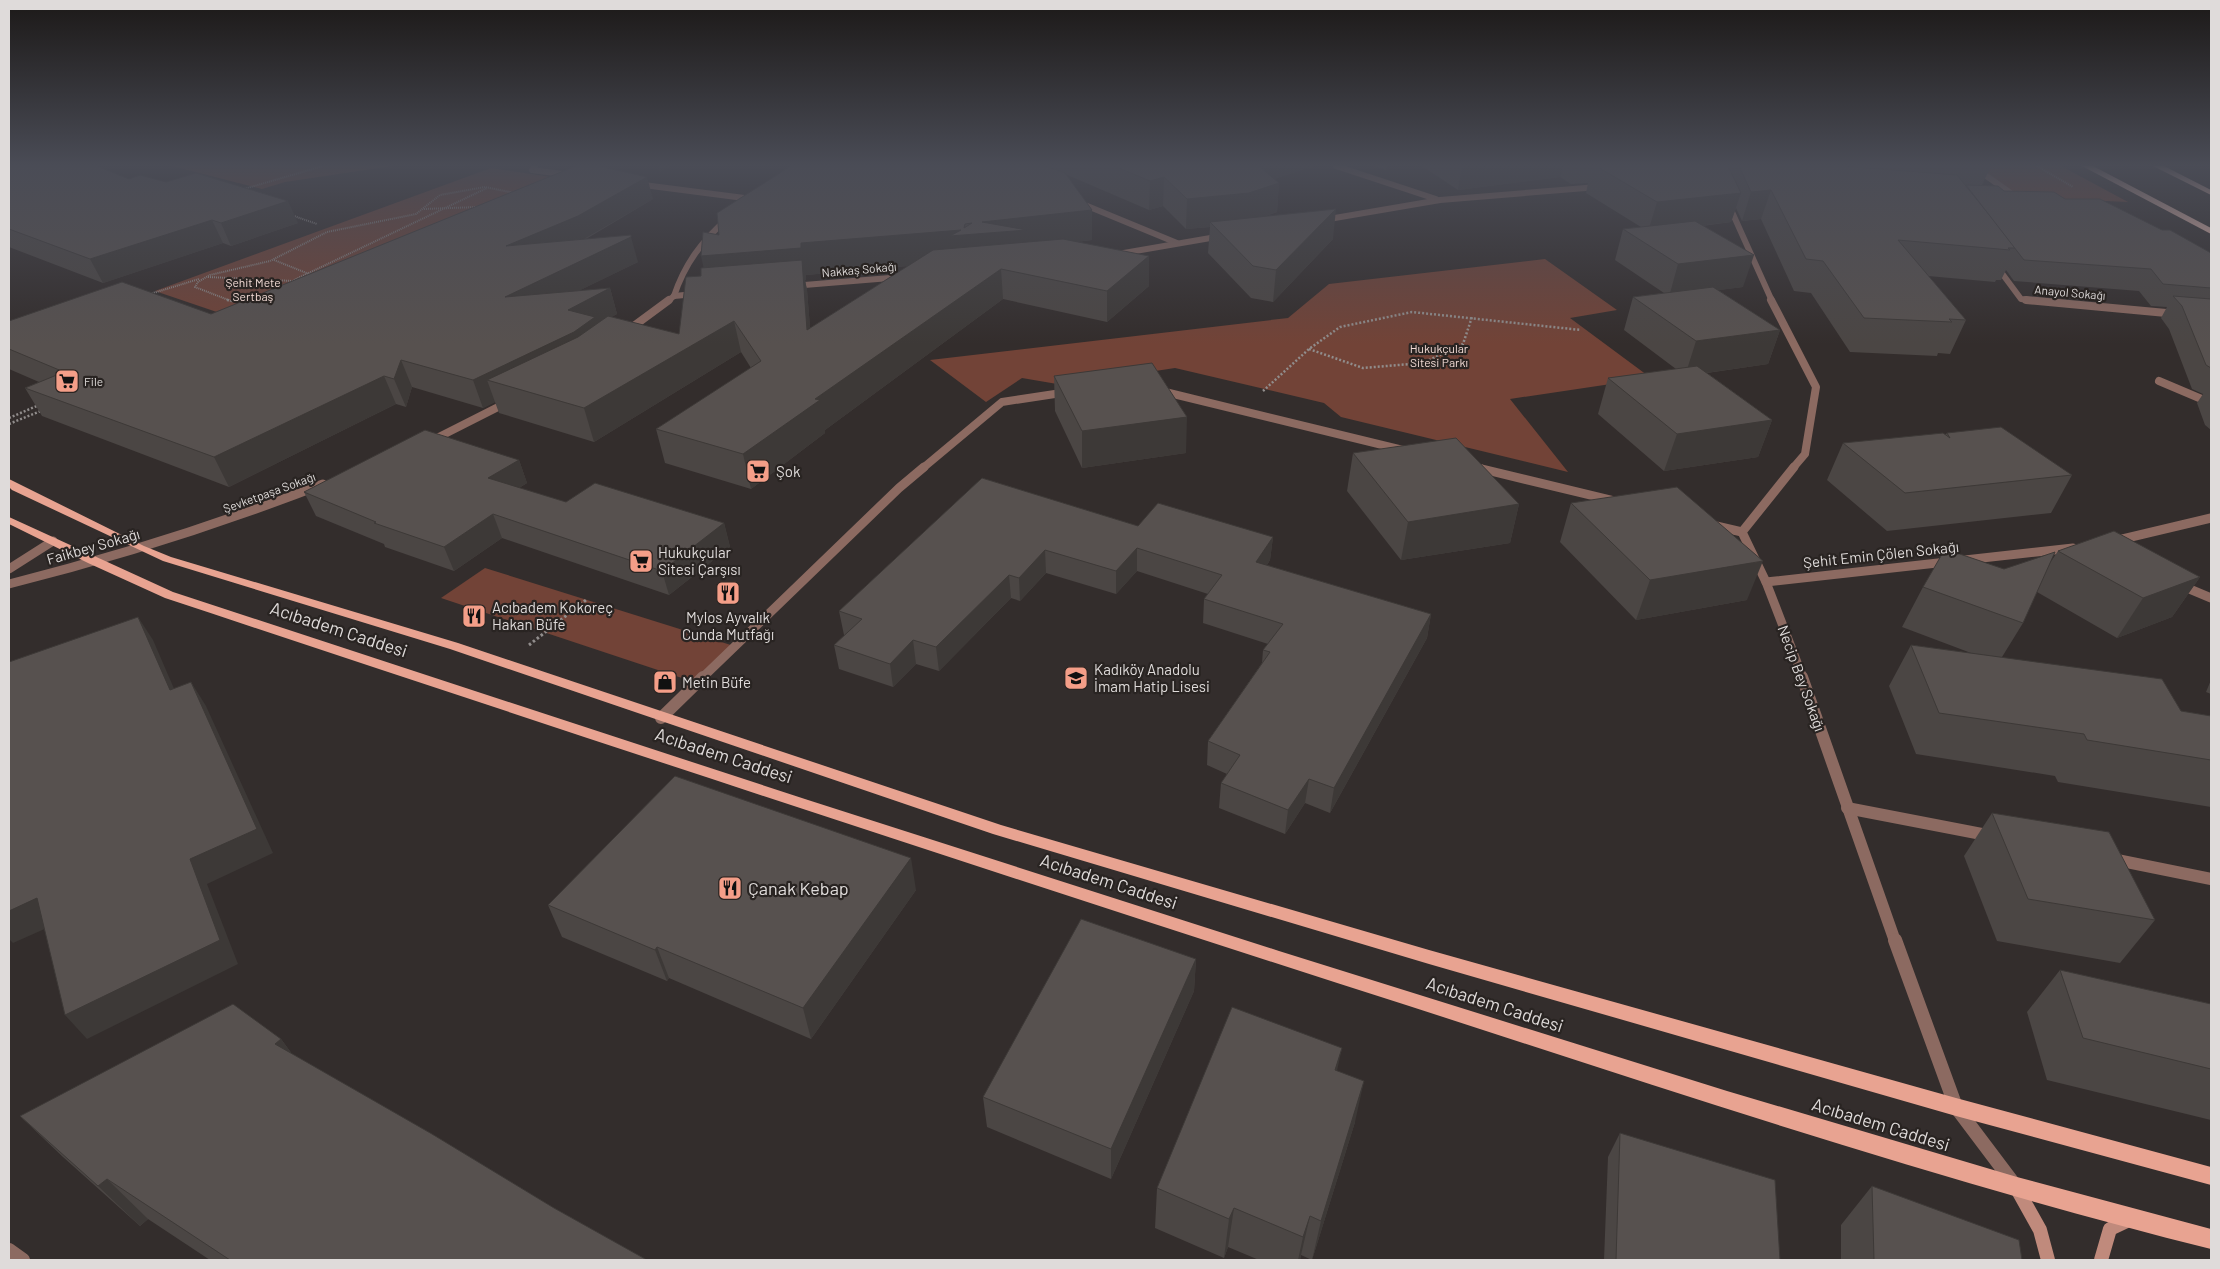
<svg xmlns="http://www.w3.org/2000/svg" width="2220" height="1269" viewBox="0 0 2220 1269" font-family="Barlow,sans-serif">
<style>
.green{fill:#724337}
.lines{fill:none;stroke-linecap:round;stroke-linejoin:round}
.path-far2{stroke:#918d8c;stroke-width:2;stroke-dasharray:1 1;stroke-linecap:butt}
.path-far1{stroke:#918d8c;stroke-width:2.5;stroke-dasharray:2 2;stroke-linecap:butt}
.path{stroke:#918d8c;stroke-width:3;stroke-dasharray:2.5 2.5;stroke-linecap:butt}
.lane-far1{stroke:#8c6a61;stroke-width:6}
.lane{stroke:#8c6a61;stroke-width:8}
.street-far4{stroke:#8c6a61;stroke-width:6}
.street-far3{stroke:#8c6a61;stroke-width:8}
.street-far2{stroke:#8c6a61;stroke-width:9}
.street-far1{stroke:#8c6a61;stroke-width:12}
.street{stroke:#8c6a61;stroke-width:14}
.secondary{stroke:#c08a7c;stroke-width:14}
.primary{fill:#e8a391;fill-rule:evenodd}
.highway{fill:#f6c4b7;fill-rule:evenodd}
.wall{fill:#4b4644;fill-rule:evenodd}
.shaded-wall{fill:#3d3937}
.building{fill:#57514f;stroke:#3d3937;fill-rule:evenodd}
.labels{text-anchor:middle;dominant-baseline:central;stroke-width:4.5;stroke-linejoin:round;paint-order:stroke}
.far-street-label{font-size:12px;fill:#dfdbda;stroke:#292422}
.far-park-label{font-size:12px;fill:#f2dbd5;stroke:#292422}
.far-poi-label{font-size:12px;fill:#dfdbda;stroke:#292422;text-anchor:start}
.poi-label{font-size:15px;fill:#dfdbda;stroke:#292422;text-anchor:start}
.street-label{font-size:15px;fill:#dfdbda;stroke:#292422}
.near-street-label{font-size:18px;fill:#dfdbda;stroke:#292422}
.near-poi-label{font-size:18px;fill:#dfdbda;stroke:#292422;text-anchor:start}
</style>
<rect width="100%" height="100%" fill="#332d2c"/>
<g class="green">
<polygon points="172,166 392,166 285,182 262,189"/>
<polygon points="1972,166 2061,166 2128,202 2012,197"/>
<polygon points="491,168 584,182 252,324 155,291"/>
<polygon points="1545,259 1617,310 1570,318 1651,378 1510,399 1568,472 1341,417 1324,403 1175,368 1063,385 1022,378 986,402 930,360 1288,318 1329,284"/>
<polygon points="485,568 734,646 697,683 441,598"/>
</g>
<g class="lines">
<g class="path-far2">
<polyline points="2037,166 2073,187"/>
<polyline points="244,189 323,166"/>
<polyline points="424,209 477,207"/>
<polyline points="291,215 317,224"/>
<polyline points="274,260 309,274"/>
<polyline points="208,277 293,281"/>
<polyline points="294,280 487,188"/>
<polyline points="150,294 199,279"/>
<polyline points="231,301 195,287 198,282 210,275 270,261 327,232 416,214 440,195 485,187 529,196 514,206 472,226 429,240 374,251 325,270 302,291 285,301"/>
</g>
<g class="path-far1">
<polyline points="227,300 263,306 289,300"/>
<polyline points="1309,349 1363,368 1423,363 1463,344 1472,317"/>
<polyline points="1263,391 1309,349 1340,327 1412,312 1581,330"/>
<polyline points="9,418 39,405"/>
<polyline points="9,424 43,410"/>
</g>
<polyline class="path" points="529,645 586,600"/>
<polyline class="lane-far1" points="1968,166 1978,170 2019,199"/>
<polyline class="lane" points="2159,381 2211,403"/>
<g class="street-far4">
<polyline points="535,166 532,170 570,175"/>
<polyline points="1336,166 1436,199"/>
<polyline points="636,184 752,199"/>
<polyline points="1080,203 1177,243"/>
<polyline points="1728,203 1772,301"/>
<polyline points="1323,220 1440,200 1598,187"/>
<polyline points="1118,254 1222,236"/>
<polyline points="1995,264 2021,299 2039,301"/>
<polyline points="792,286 902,277"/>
<polyline points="674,296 695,294"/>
<path d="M674,296C685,263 702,241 728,218"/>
<polyline points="668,301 674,296"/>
</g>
<g class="street-far3">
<polyline points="1771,300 1816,387 1805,454 1793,468"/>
<polyline points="2026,300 2177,314"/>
<polyline points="627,331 669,300"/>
<polyline points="1161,391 1407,451"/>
<polyline points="429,442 508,402"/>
<polyline points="1474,467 1480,468"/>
<polyline points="923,468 1002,402 1068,392"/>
</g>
<g class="street-far2">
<polyline points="1474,467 1615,501"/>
<polyline points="1794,467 1742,532 1766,582 1803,678"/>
<polyline points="1712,525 1742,532"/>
<polyline points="2114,541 2211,518"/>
<polyline points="9,569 53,541"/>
<polyline points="1766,582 2073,548"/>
<path d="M9,584C116,557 220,524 323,484"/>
<polyline points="2180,585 2211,598"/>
<polyline points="702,678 899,488 924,467"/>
</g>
<g class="street-far1">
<polyline points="1802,677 1895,941"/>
<polyline points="661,718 703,677"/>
<polyline points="1847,808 1992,836"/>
<polyline points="2112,859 2211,879"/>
</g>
<g class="street">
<polyline points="1895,940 1956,1107 2014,1184"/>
<polyline points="9,1250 23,1260"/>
</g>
<g class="secondary">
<polyline points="2016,1187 2040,1230 2048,1260"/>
<polyline points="2101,1260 2110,1229 2129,1220"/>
</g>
<g class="primary">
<polygon points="9,479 144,546 171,557 458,643 1001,825 1429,950 1956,1098 2211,1167 2211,1185 1956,1116 1429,964 993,834 450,649 163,561 12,490 9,487"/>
<path d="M9,517L173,592L808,800L1279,951L1727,1091L2017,1177L2211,1229V1249C1939,1181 1672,1091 1406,1005C991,872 578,735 165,598L88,563L9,524Z"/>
</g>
<g class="highway">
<polygon points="2082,166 2093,166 2211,228 2211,234"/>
<polygon points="2153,166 2164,166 2211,190 2211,195"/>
</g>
</g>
<g class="wall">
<polygon points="9,166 129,179 298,223 231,246 223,243 103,283 9,247"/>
<path d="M791,166H1314L1274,179L1279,183L1277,212L1263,217L1333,239L1273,302L1251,298L1208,253L1210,227L1186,229L1163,206L1149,210L1065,174L1092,210V240L1076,242L1149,286L1107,322L1003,299L825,430V433L751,489L665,463L656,429L751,368L741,352L594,442L499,413L495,402L483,408L412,387L406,407L396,404L229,487L42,416L25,388L39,382L9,369V321L211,314L653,199L586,239L638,262L578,291L610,288L617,314L611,317L679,334L704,268L719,235ZM908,266L810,328L807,290L805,280H806V275Z"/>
<polygon points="1374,166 1387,166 1386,170"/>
<polygon points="1422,166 1991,166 1982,185 2004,191 2065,199 2211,253 2211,430 2205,425 2197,403 2203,394 2192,389 2169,329 2161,318 2167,307 2151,306 2139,291 2014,281 2006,270 2001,280 1996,280 1995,282 1928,276 1966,320 1950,354 1938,353 1937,356 1850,352 1811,293 1794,291 1761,219 1742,221 1736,208 1731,222 1702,226 1743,287 1718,290 1780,330 1768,364 1707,373 1772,420 1758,457 1664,471 1598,414 1608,378 1676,369 1624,330 1633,297 1664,293 1615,260 1623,229 1641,227 1586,193 1588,183 1571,184 1560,177 1458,190"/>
<polygon points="1054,376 1186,453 1082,468 1055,411"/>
<polygon points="1947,433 2072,475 2051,513 1887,531 1827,480 1843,443 1945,435"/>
<polygon points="1353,453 1519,504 1510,543 1401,560 1347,491"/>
<polygon points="519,460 527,483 519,488 566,502 724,523 730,547 669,595 502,538 454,571 385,547 384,544 316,516 304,492"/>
<polygon points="982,478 1138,526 1273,537 1270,560 1267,565 1431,614 1427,638 1330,813 1305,803 1285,834 1219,808 1221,783 1227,774 1207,765 1208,741 1262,663 1263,650 1268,644 1203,623 1204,599 1208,594 1137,571 1116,594 1046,573 1020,601 1011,598 939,671 916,664 893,687 839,669 834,645 845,635 844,635 839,611"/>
<polygon points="1571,503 1747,600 1636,620 1560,542"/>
<polygon points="2058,551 2200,577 2172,617 2117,638 2037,592 2023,623 2002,657 2181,711 2211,716 2211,807 2058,782 2055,776 1916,754 1889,686 1911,645 1971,653 1902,627 1923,587 2004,569 2048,566"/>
<polygon points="2211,680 2211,694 2206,692"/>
<polygon points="1992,813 2155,920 2120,963 1997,941 1964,856"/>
<polygon points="916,890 811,1039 669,978 667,981 562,937 548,905"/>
<polygon points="1196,959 1194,991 1111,1179 987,1127 983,1097"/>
<polygon points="2060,970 2211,1004 2211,1120 2047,1080 2027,1012"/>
<polygon points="281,1039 292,1054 554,1208 647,1260 210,1260 148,1219 140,1226 63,1157 20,1116"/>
<polygon points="1337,1071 1355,1122 1312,1260 1301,1255 1300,1260 1259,1260 1228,1247 1224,1258 1155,1228 1157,1188"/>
<polygon points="1620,1133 1780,1260 1604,1260 1608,1157"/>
<polygon points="1872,1186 2022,1260 1841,1260 1841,1225"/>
</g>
<g class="shaded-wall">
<polygon points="658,166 671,166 660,172"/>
<polygon points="1250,166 1314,166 1248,187"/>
<polygon points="1462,166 1563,166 1560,177 1458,190"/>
<polygon points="647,177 653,199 584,239 506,246"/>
<polygon points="1164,177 1163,206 1149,210 1150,181"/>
<polygon points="1279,183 1277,212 1247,222 1210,222 1210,227 1186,229 1187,199"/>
<polygon points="1771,190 1761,219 1742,221 1751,192"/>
<polygon points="1741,193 1731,222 1648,232 1657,202"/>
<polygon points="288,201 298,223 231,246 221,223"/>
<polygon points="1336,209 1333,239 1273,302 1276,270"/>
<polygon points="1092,210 1092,240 1028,247 953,262 806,275 806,280 805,280 807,290 813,362 708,288 701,256 801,243 961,230 982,222"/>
<polygon points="212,220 223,243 103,283 90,259"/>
<polygon points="631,237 638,262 513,323 505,297"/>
<polygon points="1754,255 1743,287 1669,297 1678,264"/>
<polygon points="1149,256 1149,286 1107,322 1107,291"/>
<polygon points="1001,269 1003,299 825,430 825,433 751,489 743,454 815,399"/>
<polygon points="610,288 617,314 597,325 602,344 487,380 495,402 483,408 473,380 568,310"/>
<polygon points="734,321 741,352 594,442 584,408"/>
<polygon points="1780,330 1768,364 1685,376 1696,341"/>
<polygon points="401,360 412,387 406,407 394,379"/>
<polygon points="384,376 396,404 229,487 214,457"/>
<polygon points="1187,417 1186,453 1082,468 1082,431"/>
<polygon points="1772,420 1758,457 1664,471 1677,434"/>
<polygon points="519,460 527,483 497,501 488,478"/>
<polygon points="1519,504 1510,543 1401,560 1408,522"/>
<polygon points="493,514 502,538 454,571 444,547"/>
<polygon points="724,523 730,547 669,595 662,571"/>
<polygon points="1273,537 1270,560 1254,585 1256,562"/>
<polygon points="1137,548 1137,571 1116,594 1116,571"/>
<polygon points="1045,550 1046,573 1020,601 1019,578"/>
<polygon points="1763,561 1747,600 1636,620 1650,580"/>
<polygon points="1009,575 1011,598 939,671 936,647"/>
<polygon points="2200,577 2172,617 2117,638 2143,598"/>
<polygon points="1431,614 1427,638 1330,813 1334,788"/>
<polygon points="138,617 153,640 185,714 170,690"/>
<polygon points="913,640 916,664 893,687 890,664"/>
<polygon points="191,682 206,706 273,853 207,884 238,964 87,1039 65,1015 190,859"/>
<polygon points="1309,779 1305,803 1285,834 1288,810"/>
<polygon points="911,858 916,890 811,1039 803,1008"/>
<polygon points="37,898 58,923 13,943 9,939 9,911"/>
<polygon points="657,947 669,978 667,981 655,950"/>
<polygon points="1196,959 1194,991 1111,1179 1111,1149"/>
<polygon points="281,1039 312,1081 275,1044"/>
<polygon points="1342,1048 1333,1089 1335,1070"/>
<polygon points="1364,1081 1355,1122 1312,1260 1321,1221"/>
<polygon points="107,1179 148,1219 140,1226 98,1186"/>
<polygon points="1234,1208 1228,1247 1224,1258 1229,1219"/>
<polygon points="1310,1216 1301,1255 1300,1260 1298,1260 1303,1237"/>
</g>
<g class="building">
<polygon points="9,166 97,166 129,179 140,175 166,182 196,173 288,201 221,223 212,220 90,259 9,229"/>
<polygon points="576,166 599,166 647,177 578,216 506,246 631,235 631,237 505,297 610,288 568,310 595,317 574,332 473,380 401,360 394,379 384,376 214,457 25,388 64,372 9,349 9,321 122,282 211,314"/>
<path d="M791,166H1046L1065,173L1092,210L982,222L1027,230L950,236L961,230L801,243V248L701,256L703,232L719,235L717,213ZM972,223L964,228L965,224Z"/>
<polygon points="1114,166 1259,166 1279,183 1249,193 1187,199 1164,177 1150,181"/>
<polygon points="1596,166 1728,166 1741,193 1657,202"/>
<polygon points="1739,166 1842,166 1957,175 2016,248 2008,248 2010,250 1898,240 1966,320 1949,319 1952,322 1864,318 1823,261 1806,259 1771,190 1751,192"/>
<polygon points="1966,185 1998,186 2004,191 2054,192 2065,199 2100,199 2162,230 2170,230 2211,253 2211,288 2163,284 2151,269 2024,260"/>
<polygon points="1336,209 1276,270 1253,266 1210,222"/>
<polygon points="1695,221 1754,255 1678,264 1623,229"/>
<polygon points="1063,239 1149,256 1107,291 1001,269 815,399 820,400 743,454 656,429 761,361 734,321 584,408 487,380 578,337 608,316 679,334 686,277 701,276 701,268 802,260 807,330 933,250"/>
<polygon points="1713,287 1780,330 1696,341 1633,297"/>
<polygon points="2173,296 2211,299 2211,368 2206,365 2182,306"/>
<polygon points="1152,363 1187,417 1082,431 1054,376"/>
<polygon points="1697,366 1772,420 1677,434 1608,378"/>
<polygon points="2001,427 2072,475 1905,493 1843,443 1943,433 1950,438 1947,433"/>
<polygon points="425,430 519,460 488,478 566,502 595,483 724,523 662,571 493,514 444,547 374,523 376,522 304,492"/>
<polygon points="1456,438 1519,504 1408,522 1353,453"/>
<polygon points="982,478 1138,526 1158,503 1273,537 1256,562 1431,614 1334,788 1309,779 1288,810 1221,783 1240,755 1208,741 1270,652 1263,650 1283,624 1204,599 1222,575 1137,548 1116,571 1045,550 1019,578 1009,575 936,647 913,640 890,664 834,645 862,619 839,611"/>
<polygon points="1677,487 1763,561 1650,580 1571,503"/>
<polygon points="2114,531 2200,577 2143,598 2058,551"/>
<polygon points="1945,549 2004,569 2055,552 2023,623 1923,587"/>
<polygon points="138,617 170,690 191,682 257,829 190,859 220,940 65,1015 37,898 9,911 9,662"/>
<polygon points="1911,645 2162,679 2181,711 2211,716 2211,760 2087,740 2084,734 1939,713"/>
<polygon points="675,776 911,858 803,1008 657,947 655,950 548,905"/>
<polygon points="1992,813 2109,832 2155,920 2028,899"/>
<polygon points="1081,919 1196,959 1111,1149 983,1097"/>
<polygon points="2060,970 2211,1004 2211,1069 2083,1038"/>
<polygon points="233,1004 281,1039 275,1044 432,1134 554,1208 647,1260 230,1260 107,1179 98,1186 20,1116"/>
<polygon points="1232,1007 1342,1048 1335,1070 1364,1081 1321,1221 1310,1216 1303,1237 1234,1208 1229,1219 1157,1188"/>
<polygon points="1620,1133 1775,1180 1780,1260 1616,1260"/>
<polygon points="1872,1186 2019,1240 2022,1260 1874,1260"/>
</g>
<linearGradient id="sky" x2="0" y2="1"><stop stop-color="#1c1918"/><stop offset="0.48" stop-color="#4a4c56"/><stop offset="1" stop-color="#4a4c56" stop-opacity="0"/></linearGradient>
<rect width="2220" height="344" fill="url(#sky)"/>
<defs>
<g id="supermarket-square" transform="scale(1.25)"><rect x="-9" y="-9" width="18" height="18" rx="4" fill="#f49e88" stroke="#292422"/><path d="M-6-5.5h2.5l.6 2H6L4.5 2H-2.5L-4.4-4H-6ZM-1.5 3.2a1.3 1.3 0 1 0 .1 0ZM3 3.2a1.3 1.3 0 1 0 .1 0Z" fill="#111"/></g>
<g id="restaurant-square" transform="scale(1.25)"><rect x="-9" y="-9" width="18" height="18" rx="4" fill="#f49e88" stroke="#292422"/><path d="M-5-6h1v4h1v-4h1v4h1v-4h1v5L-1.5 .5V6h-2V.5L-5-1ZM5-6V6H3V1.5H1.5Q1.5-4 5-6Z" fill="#111"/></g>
<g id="school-square" transform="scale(1.25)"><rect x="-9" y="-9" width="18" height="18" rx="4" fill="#f49e88" stroke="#292422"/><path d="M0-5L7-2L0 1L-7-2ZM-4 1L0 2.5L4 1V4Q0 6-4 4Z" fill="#111"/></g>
<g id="shop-square" transform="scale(1.25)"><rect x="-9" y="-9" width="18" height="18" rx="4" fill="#f49e88" stroke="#292422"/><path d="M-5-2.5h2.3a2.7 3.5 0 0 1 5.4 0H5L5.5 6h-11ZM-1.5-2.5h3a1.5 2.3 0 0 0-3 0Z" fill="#111"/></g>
</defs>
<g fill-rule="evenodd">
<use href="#supermarket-square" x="67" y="381"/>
<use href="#supermarket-square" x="758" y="471"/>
<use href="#supermarket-square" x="641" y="561"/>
<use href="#restaurant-square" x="728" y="593"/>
<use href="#restaurant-square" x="474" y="616"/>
<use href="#school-square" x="1076" y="678"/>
<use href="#shop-square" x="665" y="682"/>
<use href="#restaurant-square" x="730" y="888"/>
</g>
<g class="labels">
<g class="far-street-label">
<text transform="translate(859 269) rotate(-5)">Nakkaş Sokağı</text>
<text transform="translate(2070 292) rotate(5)">Anayol Sokağı</text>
<text transform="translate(269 492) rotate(-20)">Şevketpaşa Sokağı</text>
</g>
<g class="far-park-label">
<text x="253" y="282">Şehit Mete<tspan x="253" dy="14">Sertbaş</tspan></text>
<text x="1439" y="348">Hukukçular<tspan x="1439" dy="14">Sitesi Parkı</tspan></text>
</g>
<g class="far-poi-label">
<text x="84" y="381">File</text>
</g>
<g class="poi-label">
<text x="776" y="471">Şok</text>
<text x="658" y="552">Hukukçular<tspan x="658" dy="17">Sitesi Çarşısı</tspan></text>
<text x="492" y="607">Acıbadem Kokoreç<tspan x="492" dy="17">Hakan Büfe</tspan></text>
<text x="728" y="617" text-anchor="middle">Mylos Ayvalık<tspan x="728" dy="17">Cunda Mutfağı</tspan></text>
<text x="1094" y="669">Kadıköy Anadolu<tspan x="1094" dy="17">İmam Hatip Lisesi</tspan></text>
<text x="682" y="682">Metin Büfe</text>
</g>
<g class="street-label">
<text transform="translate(93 546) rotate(-16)">Faikbey Sokağı</text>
<text transform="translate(1881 554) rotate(-6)">Şehit Emin Çölen Sokağı</text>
<text transform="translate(1802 678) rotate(70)">Necip Bey Sokağı</text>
</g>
<g class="near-street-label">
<text transform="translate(339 629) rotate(18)">Acıbadem Caddesi</text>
<text transform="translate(724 755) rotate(18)">Acıbadem Caddesi</text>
<text transform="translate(1109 881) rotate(18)">Acıbadem Caddesi</text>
<text transform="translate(1495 1004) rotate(18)">Acıbadem Caddesi</text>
<text transform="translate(1881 1124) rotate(17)">Acıbadem Caddesi</text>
</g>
<g class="near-poi-label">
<text x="748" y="888">Çanak Kebap</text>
</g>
</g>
<rect width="2220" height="1269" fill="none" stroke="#dfdbda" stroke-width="20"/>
</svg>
